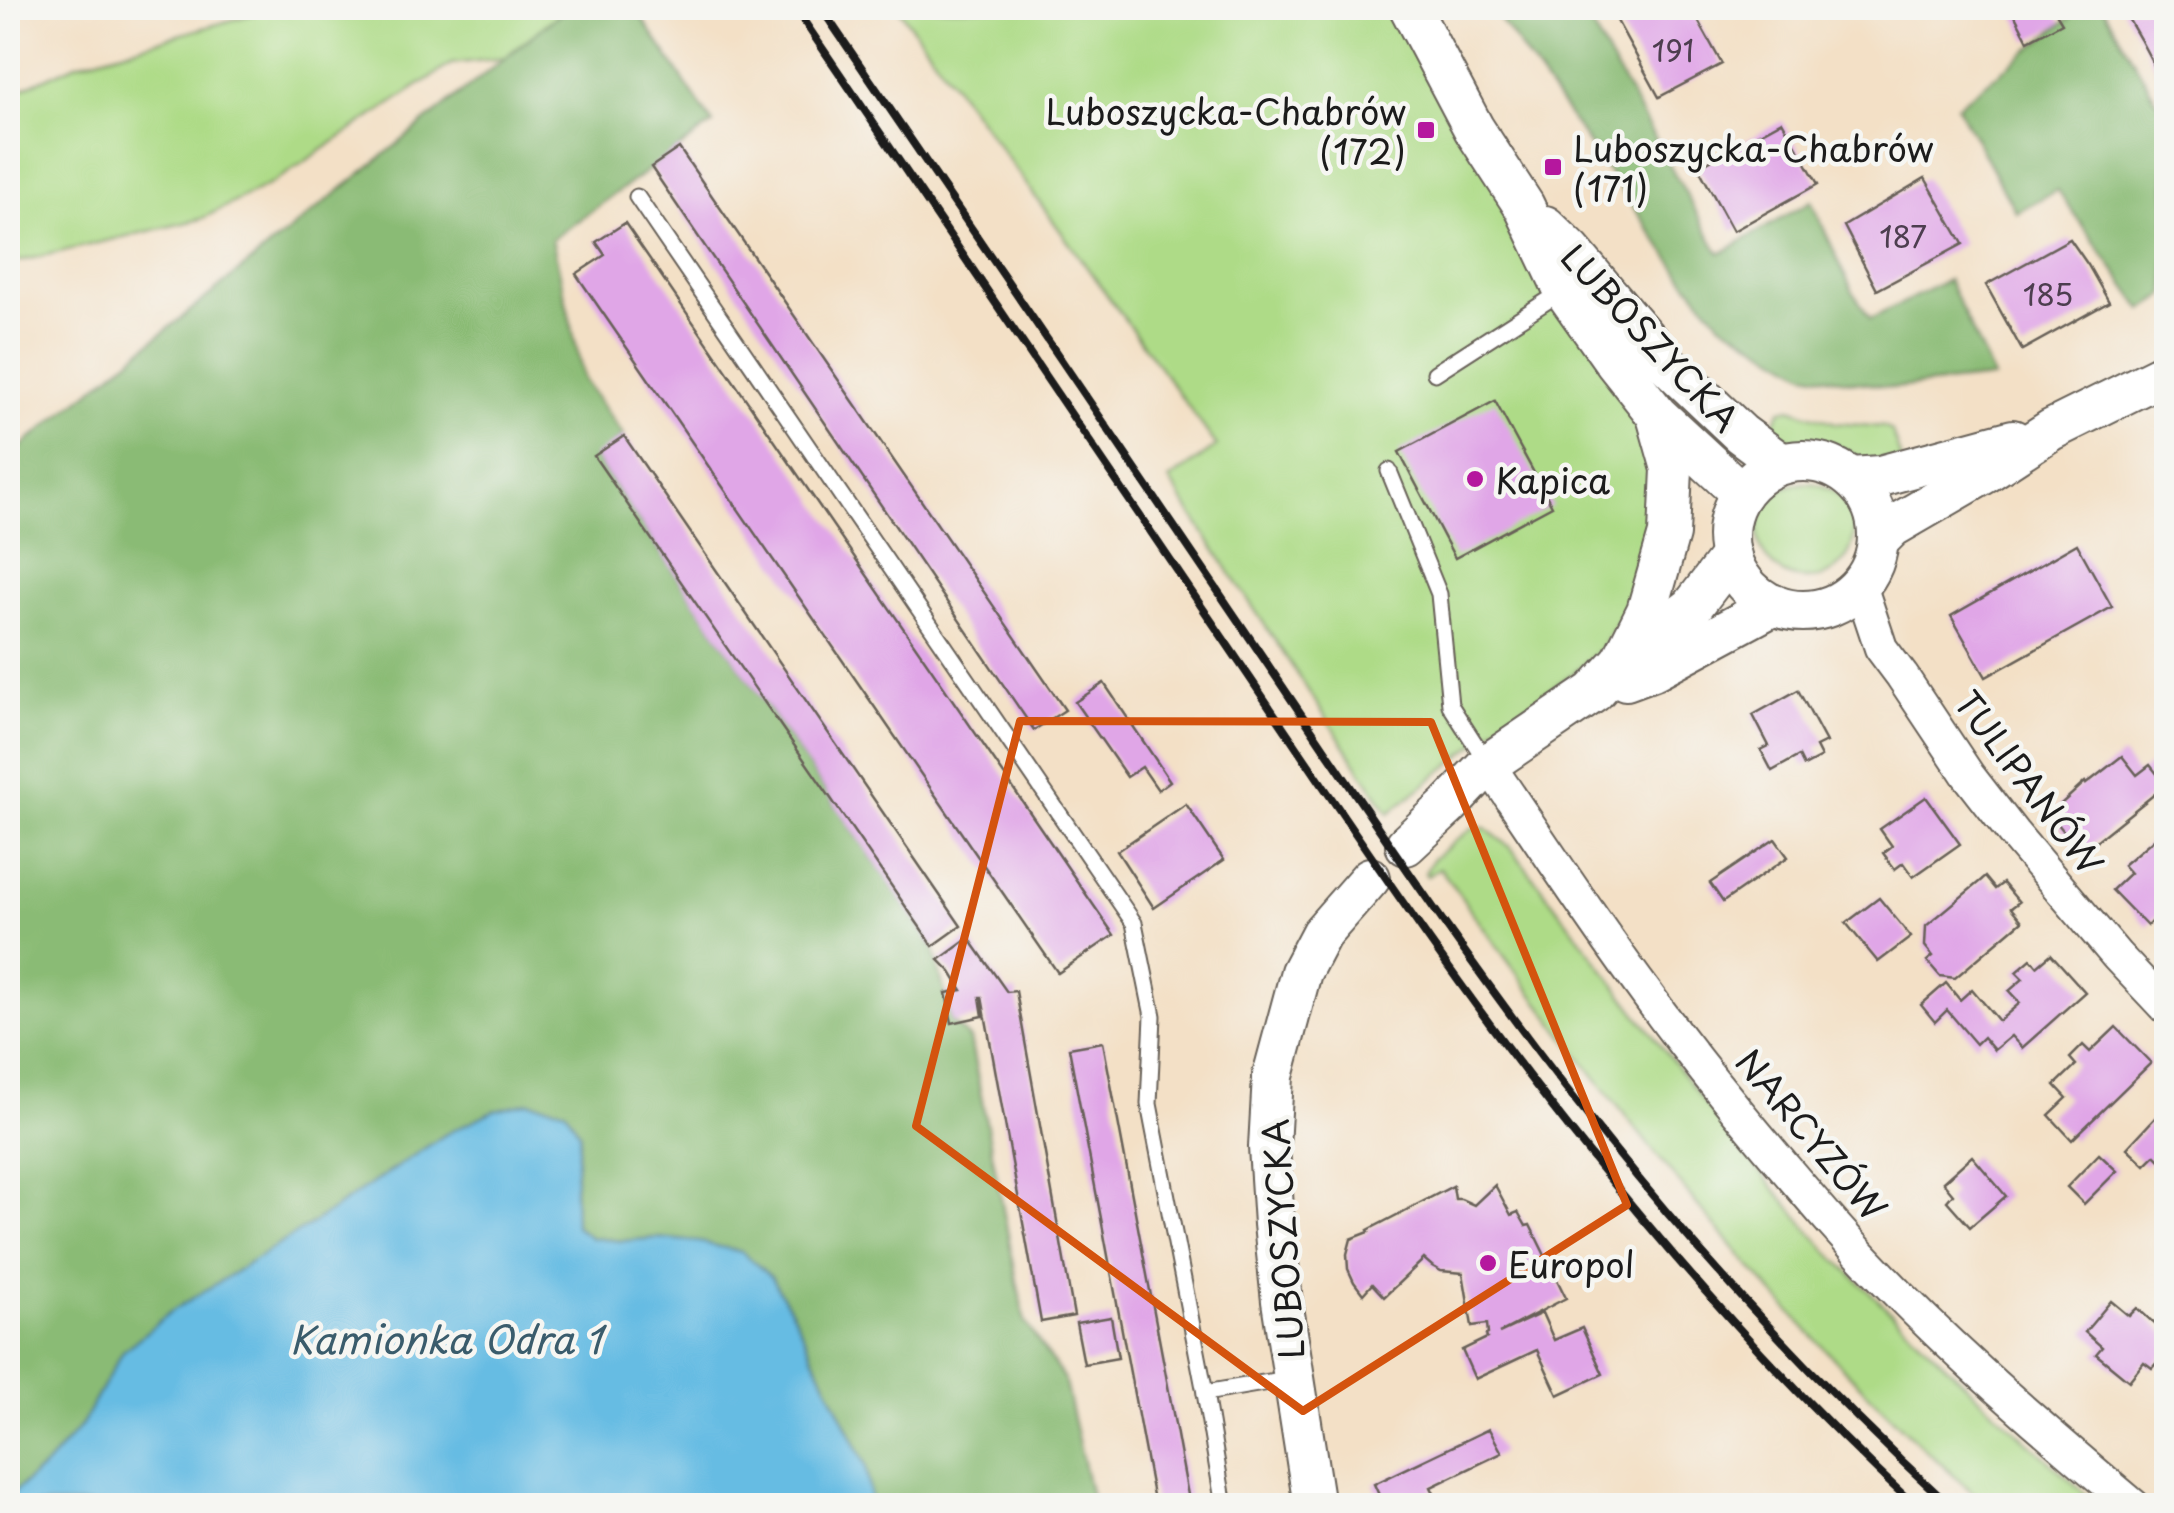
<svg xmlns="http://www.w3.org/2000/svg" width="2174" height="1513" viewBox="0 0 2174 1513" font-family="'Playpen Sans',sans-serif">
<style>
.green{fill:#aedb87;stroke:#657c52;stroke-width:2.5}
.forest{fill:#8abb74;stroke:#536c48;stroke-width:2.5}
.water{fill:#66bce3;stroke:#416c80;stroke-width:2.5}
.building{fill:#e0a6e7}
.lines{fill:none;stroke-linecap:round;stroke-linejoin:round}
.service-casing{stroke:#676158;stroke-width:19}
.minor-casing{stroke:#676158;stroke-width:36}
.tertiary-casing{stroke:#676158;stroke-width:44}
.service{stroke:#fff;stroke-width:15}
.minor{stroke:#fff;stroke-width:32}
.tertiary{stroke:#fff;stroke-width:40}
.rail{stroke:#1c1c1c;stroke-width:8}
.marked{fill:none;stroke:#d4530e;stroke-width:8;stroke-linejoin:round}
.poi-dot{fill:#b5179e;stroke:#f6f6f2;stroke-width:4}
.labels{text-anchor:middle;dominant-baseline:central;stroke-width:9;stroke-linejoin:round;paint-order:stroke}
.number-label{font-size:30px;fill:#4d3e4f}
.poi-label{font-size:35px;fill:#1c1c1c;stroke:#f6f6f2;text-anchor:start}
.street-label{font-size:35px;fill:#1c1c1c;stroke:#f6f6f2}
.water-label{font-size:38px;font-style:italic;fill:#3a5c6c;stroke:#f6f6f2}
</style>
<rect width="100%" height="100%" fill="#f6f6f2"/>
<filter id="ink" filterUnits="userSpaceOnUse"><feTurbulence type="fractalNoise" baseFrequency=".01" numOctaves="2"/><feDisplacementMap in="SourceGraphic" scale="20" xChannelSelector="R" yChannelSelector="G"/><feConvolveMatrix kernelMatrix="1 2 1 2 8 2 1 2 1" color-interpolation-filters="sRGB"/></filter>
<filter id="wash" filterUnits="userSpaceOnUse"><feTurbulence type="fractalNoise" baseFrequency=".0048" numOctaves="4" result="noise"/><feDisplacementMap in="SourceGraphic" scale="40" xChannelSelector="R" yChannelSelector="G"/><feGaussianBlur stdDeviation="2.25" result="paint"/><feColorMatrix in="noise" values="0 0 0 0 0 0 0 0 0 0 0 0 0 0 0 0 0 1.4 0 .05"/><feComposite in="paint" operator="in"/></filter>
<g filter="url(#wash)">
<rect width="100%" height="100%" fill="#f3e0c6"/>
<g class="green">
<polygon points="274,8 567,8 504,58 451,64 274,182 201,219 8,264 8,95 76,64"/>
<polygon points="898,8 1410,8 1642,436 1654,485 1657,537 1632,598 1601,649 1575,672 1506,720 1389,813 1169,480 1217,446"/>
<polygon points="1790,408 1836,423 1884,427 1892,432 1901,460 1868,461 1826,442 1787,439 1768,434 1781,410"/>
<circle cx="1806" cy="531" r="48"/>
<path d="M1472,828H1485L1512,849L1726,1131L1827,1251L1993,1410L2098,1505H1987C1776,1323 1603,1093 1440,868L1427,876L1425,873L1433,859Z"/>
</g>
<g class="forest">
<polygon points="567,8 635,8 713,124 552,239 584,381 624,436 595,457 933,946 952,1022 970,1039 1025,1322 1064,1379 1093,1505 871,1505 866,1466 793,1314 771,1277 657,1238 622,1241 591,1238 575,1227 574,1188 580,1133 446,1134 123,1351 81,1426 46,1465 8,1497 8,457"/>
<polygon points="1492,8 1581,8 1720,254 1811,201 1852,290 1870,319 1948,280 1994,378 1893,388 1805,373 1720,322 1683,277"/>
<polygon points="2082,8 2103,8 2166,116 2166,295 2143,310 2057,190 2016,212 1957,106"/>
</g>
<polygon class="water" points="529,1102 565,1109 580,1133 574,1188 575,1226 591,1238 622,1241 657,1238 699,1242 742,1252 771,1277 793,1314 866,1466 871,1505 8,1505 8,1497 46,1465 81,1426 123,1351 169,1313 307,1227 446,1134 495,1110"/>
<g id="blocks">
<g class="building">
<polygon points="1610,8 1691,8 1722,64 1659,97"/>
<polygon points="2021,8 2053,8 2062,23 2028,41 2013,12"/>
<polygon points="2122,8 2166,8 2166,88 2140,39"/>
<polygon points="1782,121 1818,184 1733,231 1698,167"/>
<polygon points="679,148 1065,710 1034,730 651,167"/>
<polygon points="1925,178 1963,244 1877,290 1844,226"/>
<polygon points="625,223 1114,935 1058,973 576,274 605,255 596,242"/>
<polygon points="2070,239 2088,265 2109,302 2022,350 1986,285"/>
<polygon points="1495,401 1552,506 1455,558 1399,452"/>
<polygon points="624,436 961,926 933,946 594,456"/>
<polygon points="2077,544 2112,607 1986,677 1951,616"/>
<polygon points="1104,683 1170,781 1158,790 1142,767 1127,777 1075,702"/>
<polygon points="1798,690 1826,742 1816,747 1821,757 1804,766 1799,756 1772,771 1761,750 1769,746 1753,715"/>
<polygon points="2122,756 2137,775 2150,765 2166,785 2081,853 2050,814 2085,782 2086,784"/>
<polygon points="1926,797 1960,844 1913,877 1903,863 1895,869 1883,853 1892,846 1880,829"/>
<polygon points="1186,804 1224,860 1154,908 1117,851"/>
<polygon points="2166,818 2166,845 2155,856 2166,868 2166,906 2147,926 2112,890 2130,873 2123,865 2161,833 2156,828"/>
<polygon points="1775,839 1788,857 1723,902 1710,883"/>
<polygon points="1985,877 1995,889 2003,883 2019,902 2011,908 2022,921 1955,978 1940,976 1927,961 1933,956 1925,946 1926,926"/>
<polygon points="1879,898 1911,937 1878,962 1846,923"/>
<polygon points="969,938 1007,992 1016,991 1074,1316 1041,1322 982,997 980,997 983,1016 952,1023 946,993 962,990 951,972 939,960"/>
<polygon points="2051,954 2085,992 2022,1048 2011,1036 1994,1050 1983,1037 1976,1044 1947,1010 1935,1022 1921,1005 1946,983 1960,1000 1972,989 1999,1021 2020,1003 2009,991 2023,979 2016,972 2031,959 2037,966"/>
<polygon points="2116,1027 2151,1063 2072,1140 2049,1115 2067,1098 2055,1085 2076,1065 2070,1058 2083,1045 2090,1052"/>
<polygon points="1103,1042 1168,1386 1190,1506 1155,1506 1069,1048"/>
<polygon points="2166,1106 2166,1166 2155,1155 2145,1165 2127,1148"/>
<polygon points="2099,1154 2117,1171 2084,1204 2067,1187"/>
<polygon points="1972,1156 2006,1196 1970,1227 1947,1201 1953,1194 1943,1182"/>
<polygon points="1495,1185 1511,1215 1518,1212 1526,1226 1530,1225 1566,1298 1499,1333 1542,1313 1554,1340 1582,1328 1603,1374 1558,1395 1537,1350 1475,1379 1462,1350 1487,1338 1486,1335 1488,1334 1487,1324 1472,1326 1463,1273 1441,1271 1432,1266 1424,1259 1384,1297 1372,1284 1363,1294 1354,1282 1348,1269 1347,1254 1351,1239 1369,1232 1368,1230 1453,1186 1455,1199 1461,1199 1474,1205"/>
<polygon points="2111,1301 2129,1316 2137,1308 2166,1334 2166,1352 2152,1368 2144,1362 2129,1381 2096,1354 2102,1347 2085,1332"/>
<polygon points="1111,1317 1118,1358 1084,1364 1076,1323"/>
<polygon points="1489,1429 1502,1453 1431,1487 1440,1506 1384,1506 1374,1484"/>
</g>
</g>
</g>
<g filter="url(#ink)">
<use href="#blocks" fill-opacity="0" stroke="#676158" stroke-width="2.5"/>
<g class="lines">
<g class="service-casing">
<g id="service">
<polyline points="637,197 1134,923 1153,1016 1149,1104 1205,1393 1293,1378"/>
<polyline points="1435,373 1564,290"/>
<polyline points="1389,471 1439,594 1450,705 1486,761"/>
<polyline points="1205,1393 1224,1506"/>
</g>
</g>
<g class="minor-casing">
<g id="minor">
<polyline points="1860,585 1881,648 1902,676 1968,775 2013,833 2117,956 2166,1008"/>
<path d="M1488,764C1539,839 1589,916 1643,989C1702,1071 1768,1149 1834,1225C1925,1328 2029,1418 2134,1506"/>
</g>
</g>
<g class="tertiary-casing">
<g id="tertiary">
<polyline points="1410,8 1474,129 1524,206 1564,290 1615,362 1657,415 1741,493"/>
<polyline points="1545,226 1571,251 1667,364 1741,434 1780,463"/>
<circle cx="1803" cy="536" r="75"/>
<polyline points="1852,478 1880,476 2013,440"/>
<polyline points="1878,541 1892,527 1985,473 2051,430 2166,373"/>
<polyline points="1624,657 1647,611 1669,534 1672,469 1657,416"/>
<polyline points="1626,680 1653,670 1774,605"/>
<polyline points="1406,845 1449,805 1488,764 1594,692 1622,661 1692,607 1731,556"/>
<polyline points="1314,1506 1282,1301 1274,1224 1269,1147 1273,1076 1301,972 1321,934 1370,878"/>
</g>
</g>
<use href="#service" class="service"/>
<use href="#minor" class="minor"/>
<use href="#tertiary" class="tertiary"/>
<g class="rail">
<path d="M795,8C947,231 1098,454 1250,678C1359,839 1467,1002 1589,1153C1689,1278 1797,1397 1915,1506"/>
<path d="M821,8C961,213 1102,419 1241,625C1359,799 1475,977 1608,1141C1712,1271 1827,1393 1950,1506"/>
</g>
</g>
</g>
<path class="marked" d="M1020,721L1431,722L1627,1205L1303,1411L916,1126Z"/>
<g class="poi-dot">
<rect x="1416" y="120" width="20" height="20" rx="5"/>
<rect x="1543" y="157" width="20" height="20" rx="5"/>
<circle cx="1475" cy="479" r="10"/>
<circle cx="1488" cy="1263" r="10"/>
</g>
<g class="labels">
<g class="number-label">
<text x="1673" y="49">191</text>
<text x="1903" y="235">187</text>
<text x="2048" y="293">185</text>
</g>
<g class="poi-label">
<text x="1406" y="110" text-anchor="end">Luboszycka-Chabrów<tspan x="1406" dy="40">(172)</tspan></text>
<text x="1573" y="147">Luboszycka-Chabrów<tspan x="1573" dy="40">(171)</tspan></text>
<text x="1495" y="479">Kapica</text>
<text x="1508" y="1263">Europol</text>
</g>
<g class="street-label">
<text transform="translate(1651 337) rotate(47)">LUBOSZYCKA</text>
<text transform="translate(2030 782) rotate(53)">TULIPANÓW</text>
<text transform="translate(1812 1134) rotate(50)">NARCYZÓW</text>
<text transform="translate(1282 1239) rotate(-94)">LUBOSZYCKA</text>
</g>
<g class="water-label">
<text x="446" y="1338">Kamionka Odra 1</text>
</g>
</g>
<rect width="2174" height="1513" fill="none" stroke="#f6f6f2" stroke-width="40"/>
</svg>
